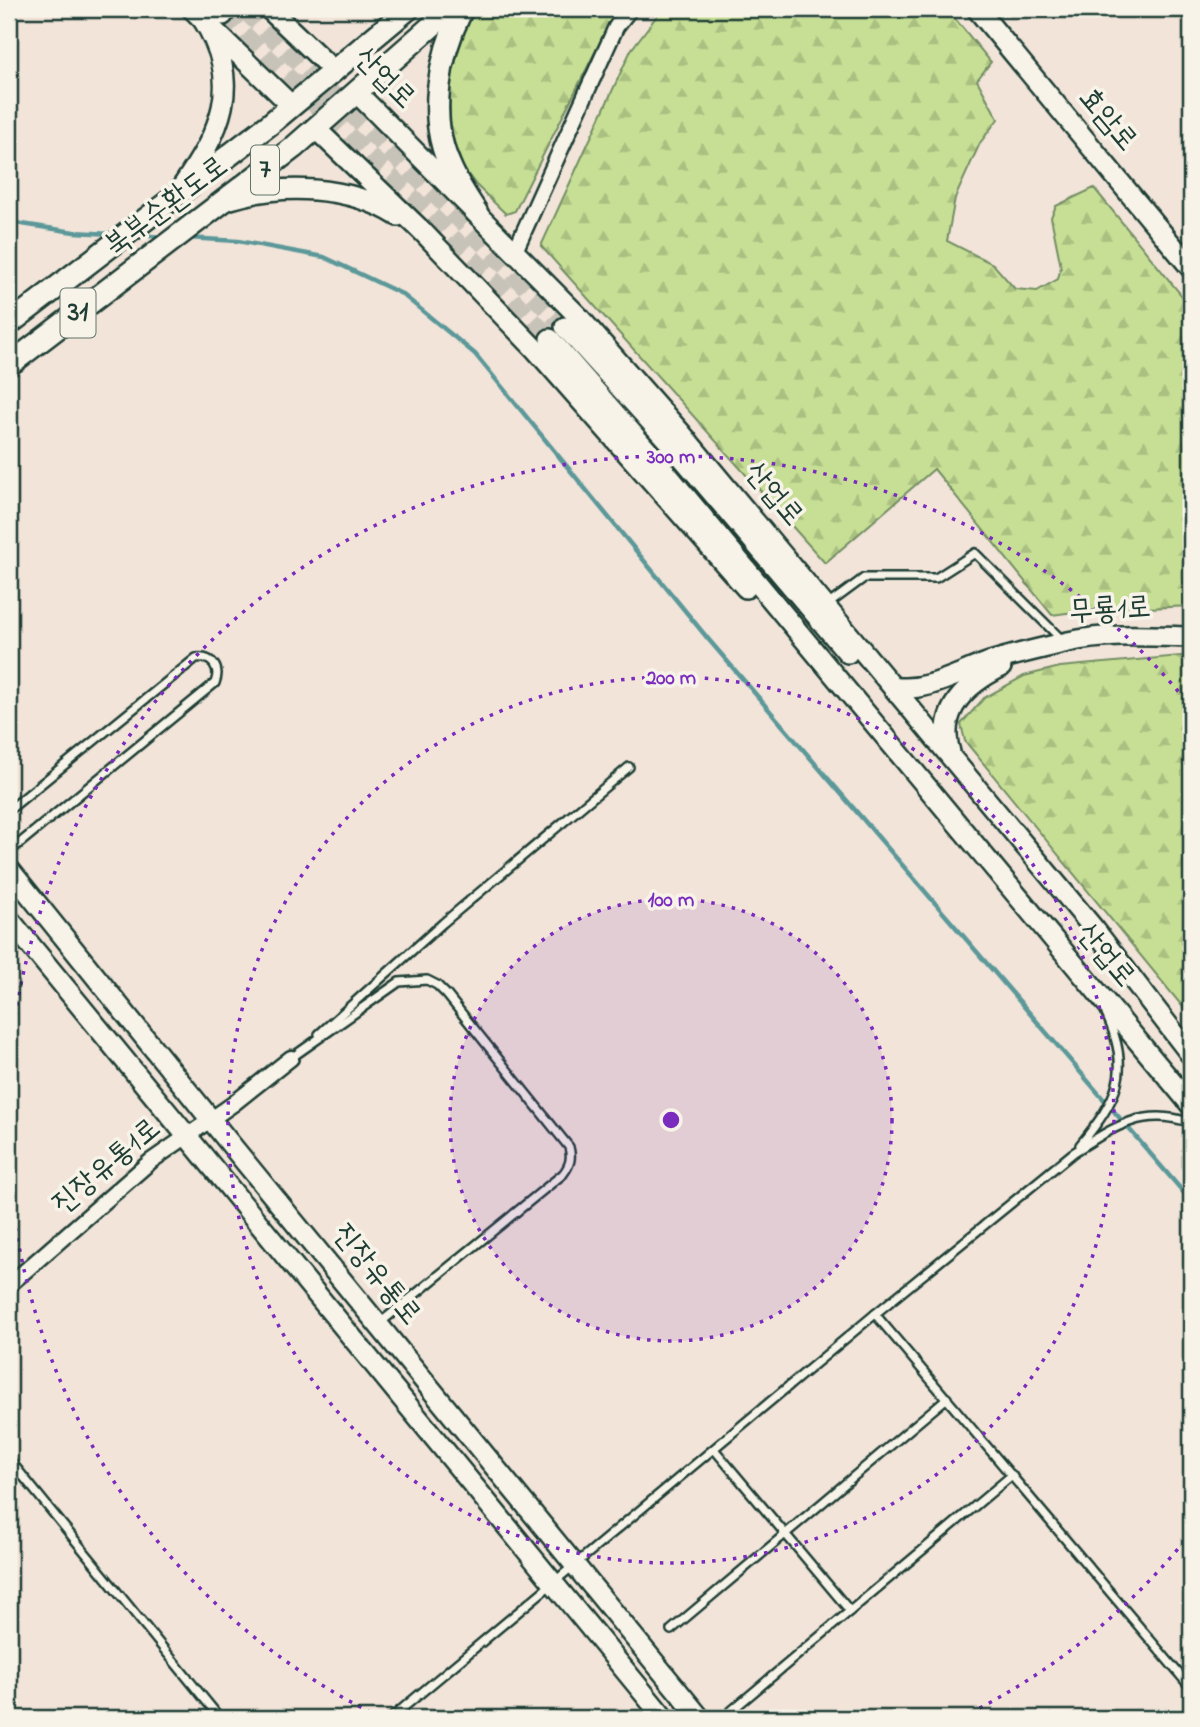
<svg xmlns="http://www.w3.org/2000/svg" width="1200" height="1727" viewBox="0 0 1200 1727" font-family="'Indie Flower','Poor Story',sans-serif">
<style>
.forest{fill:url(#forest-firs);stroke:#738e64;stroke-width:2}
.lines{fill:none;stroke-linecap:round;stroke-linejoin:round}
.stream{stroke:#5c9899;stroke-width:4.5}
.secondary-tunnel{stroke:#c8c3b8;stroke-width:19;stroke-dasharray:19 10;stroke-linecap:butt}
.lane-casing{stroke:#1f3d34;stroke-width:12}
.street-casing{stroke:#1f3d34;stroke-width:19}
.secondary-casing{stroke:#1f3d34;stroke-width:24}
.primary-casing{stroke:#1f3d34;stroke-width:26}
.lane{stroke:#f7f3e8;stroke-width:7}
.street{stroke:#f7f3e8;stroke-width:14}
.secondary{stroke:#f7f3e8;stroke-width:19}
.primary{stroke:#f7f3e8;stroke-width:21}
.ring{fill:none;stroke:#7b2cbf;stroke-width:3.5;stroke-dasharray:3.5 7}
.labels{text-anchor:middle;dominant-baseline:central;stroke-width:7;stroke-linejoin:round;paint-order:stroke}
.shield{fill:#f7f3e8;stroke:#60746a;stroke-width:2}
.shield-label{font-size:28px;font-weight:bold;fill:#1f3d34}
.street-label{font-size:30px;fill:#1f3d34;stroke:#f7f3e8}
.centre{fill:#7b2cbf;stroke:#f7f3e8;stroke-width:3.5}
.ring-label{font-size:21px;text-anchor:middle;font-weight:bold;fill:#7b2cbf;stroke:#f7f3e8;stroke-width:7;stroke-linejoin:round;paint-order:stroke}
</style>
<defs>
<pattern id="forest-firs" width="22" height="20" patternUnits="userSpaceOnUse" patternTransform="scale(1.75)"><rect width="22" height="20" fill="#c7df95"/><path d="M5 1l3.5 6h-7zM16 11l3.5 6h-7z" fill="#aac081"/></pattern>
</defs>
<rect width="100%" height="100%" fill="#f2e4d9"/>
<filter id="ink" filterUnits="userSpaceOnUse"><feTurbulence type="fractalNoise" baseFrequency=".0143" numOctaves="2"/><feDisplacementMap in="SourceGraphic" scale="14" xChannelSelector="R" yChannelSelector="G"/><feConvolveMatrix kernelMatrix="1 2 1 2 8 2 1 2 1" color-interpolation-filters="sRGB"/></filter>
<g filter="url(#ink)">
<g class="forest">
<polygon points="480,9 624,9 601,40 515,211 506,214 476,185 459,162 450,141 450,71 469,19"/>
<polygon points="662,9 947,9 991,62 977,80 998,119 980,143 955,198 947,241 993,264 1015,289 1037,291 1058,279 1061,267 1051,217 1056,206 1094,188 1191,307 1191,606 1081,611 1052,615 934,469 825,563 541,246 631,50"/>
<polygon points="1191,655 1191,1017 965,741 961,724 984,698 1024,676 1060,667"/>
</g>
<g class="lines">
<g class="stream">
<polyline points="9,222 74,232 112,234"/>
<polyline points="138,235 164,237"/>
<polyline points="187,238 238,241 324,257 402,294 475,354 709,640 1191,1201"/>
</g>
<g class="secondary-tunnel">
<polyline points="244,9 448,207 565,327"/>
<polyline points="223,15 435,220 550,339"/>
</g>
<g class="lane-casing">
<g id="lane">
<polyline points="826,606 864,578 936,578 975,553 1062,640"/>
<path d="M9,810L196,658C212,656 221,668 215,683L9,852"/>
<polyline points="319,1034 443,923 629,767"/>
<path d="M291,1058L399,982L427,980L437,985L447,995L569,1147C572,1158 570,1165 563,1174L380,1323"/>
<path d="M1080,1145C1117,1100 1133,1071 1106,1014"/>
<polyline points="875,1314 1191,1688"/>
<polyline points="714,1449 850,1611"/>
<polyline points="9,1459 220,1718"/>
<polyline points="671,1630 947,1398"/>
<polyline points="731,1711 1012,1475"/>
<path d="M391,1718L875,1314L1073,1153C1112,1128 1143,1106 1191,1123"/>
</g>
</g>
<g class="street-casing">
<g id="street">
<polyline points="515,251 616,27 630,9"/>
<polyline points="9,1285 151,1161 233,1104 291,1058"/>
</g>
</g>
<g class="secondary-casing">
<g id="secondary">
<polyline points="192,9 292,106"/>
<polyline points="217,9 223,15"/>
<polyline points="269,9 334,71"/>
<polyline points="977,9 1191,268"/>
<polyline points="357,93 578,316 681,433 1095,930 1191,1055"/>
<polyline points="316,129 422,231 536,350 746,588"/>
<path d="M180,190C220,131 245,85 202,18"/>
<path d="M227,200C281,183 349,185 398,216"/>
<polyline points="565,327 670,443 848,653"/>
<polyline points="550,339 653,457 1191,1105"/>
<path d="M893,687C927,693 959,672 990,662C1015,654 1043,648 1068,642C1107,633 1151,636 1191,637"/>
<path d="M950,752C937,710 967,684 1001,667"/>
<polyline points="9,869 232,1146 700,1718"/>
<polyline points="9,919 664,1718"/>
</g>
</g>
<g class="primary-casing">
<g id="primary">
<path d="M462,9C439,56 427,117 450,166C457,183 467,198 477,213"/>
<polyline points="9,324 270,124 408,9"/>
<polyline points="9,365 293,148 451,9"/>
</g>
</g>
<use href="#lane" class="lane"/>
<use href="#street" class="street"/>
<use href="#secondary" class="secondary"/>
<use href="#primary" class="primary"/>
</g>
</g>
<circle cx="671" cy="1120" r="221" fill="#7b2cbf" fill-opacity=".12"/>
<g class="ring">
<circle cx="671" cy="1120" r="221"/>
<circle cx="671" cy="1120" r="443"/>
<path d="M1191 1533A664 664 0 0 1 962 1717M380 1717A664 664 0 0 1 9 1172M9 1068A664 664 0 0 1 1191 707"/>
</g>
<g class="labels">
<g class="shield">
<rect x="251" y="145.5" width="28" height="49" rx="5"/>
<rect x="60.5" y="288.5" width="35" height="49" rx="5"/>
</g>
<g class="shield-label">
<text x="265" y="170">7</text>
<text x="78" y="313">31</text>
</g>
<g class="street-label">
<text transform="translate(384 79) rotate(45)">산업로</text>
<text transform="translate(1107 120) rotate(50)">효암로</text>
<text transform="translate(167 207) rotate(-37)">북부순환도로</text>
<text transform="translate(773 495) rotate(50)">산업로</text>
<text transform="translate(1110 611) rotate(-4)">무룡1로</text>
<text transform="translate(1105 956) rotate(50)">산업로</text>
<text transform="translate(107 1167) rotate(-40)">진장유통1로</text>
<text transform="translate(376 1275) rotate(51)">진장유통로</text>
</g>
</g>
<circle cx="671" cy="1120" r="10" class="centre"/>
<g class="ring-label">
<text x="671" y="463">300 m</text>
<text x="671" y="684">200 m</text>
<text x="671" y="906">100 m</text>
</g>
<rect width="1200" height="1727" fill="none" stroke="#f7f3e8" stroke-width="35"/>
<rect x="18" y="18" width="1165" height="1692" fill="none" stroke="#1f3d34" stroke-width="2.5" filter="url(#ink)"/>
</svg>
